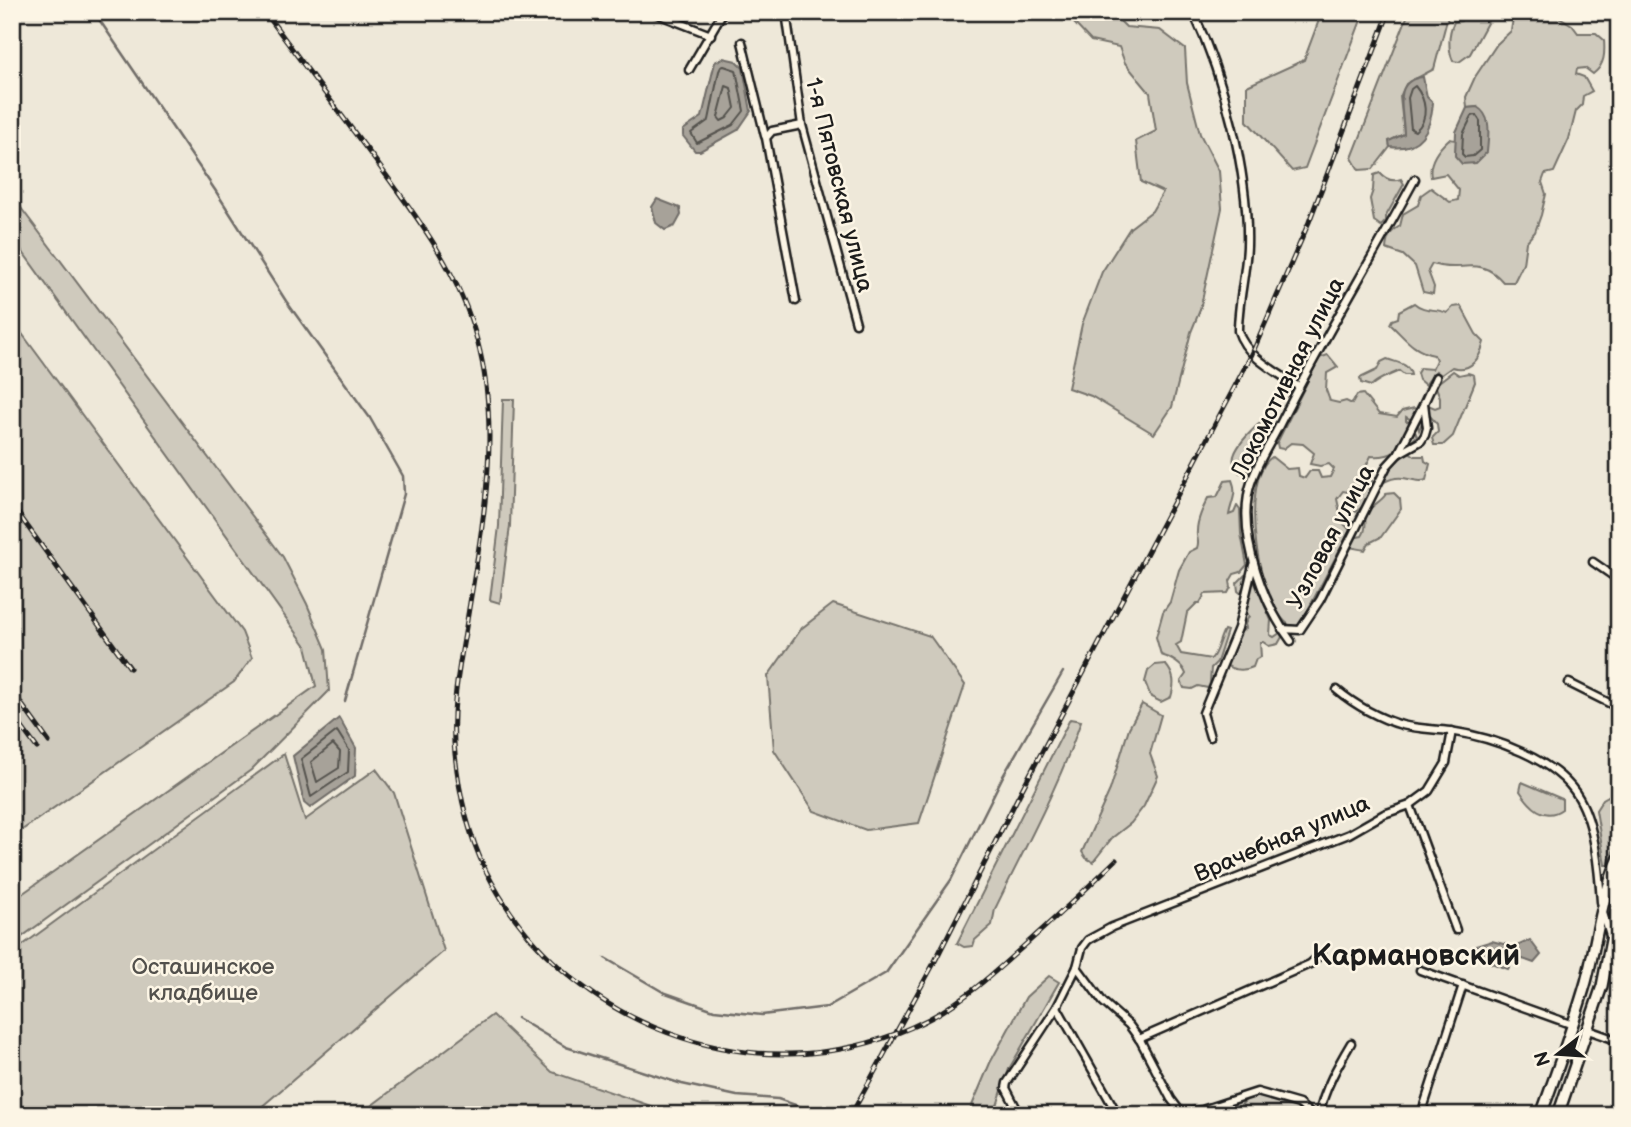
<svg xmlns="http://www.w3.org/2000/svg" width="1631" height="1127" viewBox="0 0 1631 1127" font-family="'Balsamiq Sans',sans-serif">
<style>
.green{fill:#cfcabd;stroke:#76736c;stroke-width:2}
.water{fill:#a7a299;stroke:#6f6c67;stroke-width:2}
.lines{fill:none;stroke-linecap:round;stroke-linejoin:round}
.shore{stroke:#54524e;stroke-width:2}
.stream{stroke:#6f6c67;stroke-width:2.5}
.minor-casing{stroke:#1c1c1c;stroke-width:11}
.secondary-casing{stroke:#1c1c1c;stroke-width:14}
.minor{stroke:#fcf5e5;stroke-width:6}
.secondary{stroke:#fcf5e5;stroke-width:9}
.rail-casing{stroke:#1c1c1c;stroke-width:5}
.rail{stroke:#fcf5e5;stroke-width:2.5;stroke-dasharray:8;stroke-linecap:butt}
.labels{text-anchor:middle;dominant-baseline:central;stroke-width:5;stroke-linejoin:round;paint-order:stroke}
.street-label{font-size:23px;fill:#1c1c1c;stroke:#fcf5e5}
.park-label{font-size:23px;fill:#52504c;stroke:#fcf5e5}
.district-label{font-size:30px;font-weight:bold;fill:#1c1c1c;stroke:#fcf5e5}
</style>
<rect width="100%" height="100%" fill="#eee8d9"/>
<filter id="ink" filterUnits="userSpaceOnUse"><feTurbulence type="fractalNoise" baseFrequency=".0143" numOctaves="2"/><feDisplacementMap in="SourceGraphic" scale="14" xChannelSelector="R" yChannelSelector="G"/><feConvolveMatrix kernelMatrix="1 2 1 2 8 2 1 2 1" color-interpolation-filters="sRGB"/></filter>
<g filter="url(#ink)">
<g class="green">
<polygon points="1076,12 1111,12 1126,27 1160,30 1185,49 1187,83 1200,134 1219,171 1222,208 1200,310 1191,332 1172,407 1154,434 1091,396 1068,388 1082,324 1102,272 1130,228 1152,211 1163,192 1141,182 1136,141 1156,131 1150,93 1125,63 1119,47 1091,41 1073,22"/>
<polygon points="1322,12 1364,12 1305,168 1292,171 1247,121 1247,86 1304,60"/>
<polygon points="1409,12 1449,12 1434,69 1406,84 1400,97 1404,134 1389,141 1390,147 1373,169 1359,170 1352,158"/>
<path d="M1464,12H1493L1470,54L1459,62L1453,61C1448,50 1448,33 1454,22L1461,21L1465,15Z"/>
<path d="M1514,12H1541L1547,18L1558,16L1572,25L1578,33H1596L1604,40C1605,53 1605,65 1593,74L1585,68L1577,69L1576,74L1584,77L1592,91L1583,96L1582,105L1576,111L1569,139L1554,172L1545,174L1542,182L1546,194L1541,215L1535,232L1526,242L1523,264L1514,282H1503C1479,254 1461,274 1432,264L1428,271L1434,287L1433,294L1423,292L1415,266L1403,255L1386,249C1387,237 1390,232 1400,226L1403,214L1418,205L1421,195L1431,188L1450,202L1458,200L1459,190L1446,174L1431,177C1428,162 1438,149 1449,139L1456,140L1455,156L1477,107L1467,108L1466,97L1475,77L1497,44L1511,31Z"/>
<path d="M1380,173C1386,180 1393,182 1401,179L1404,184L1386,216V221L1381,226L1374,221L1370,199L1373,190L1374,175Z"/>
<polygon points="12,196 283,557 307,604 326,649 329,691 251,770 12,944 12,901 316,686 306,646 12,237"/>
<path d="M1414,303C1424,312 1436,308 1447,313L1453,307L1461,306L1476,334L1484,342C1480,358 1471,373 1452,367L1441,375L1436,371L1425,385L1419,380L1417,373L1420,368L1432,369L1436,360L1434,355C1413,351 1405,338 1390,324L1392,320L1398,318L1399,311Z"/>
<polygon points="12,320 242,632 252,658 234,682 12,837"/>
<path d="M1328,355L1338,367L1327,373L1326,390L1330,401L1339,403L1346,401L1352,404L1357,395L1363,394L1379,414L1397,417L1402,411L1414,408L1420,412L1428,405L1435,408L1440,406V397L1435,385L1453,371L1459,375L1468,373L1474,375L1475,382L1453,436L1443,445H1434L1432,438L1438,432L1437,424L1430,416H1425L1419,430L1417,423L1406,417V421L1411,422L1417,436C1404,450 1390,458 1371,456L1364,470L1375,485L1364,505L1356,512L1350,506L1348,492L1343,491L1337,499L1342,522L1350,530L1300,625L1295,628C1258,616 1237,480 1272,457L1287,469L1298,468L1299,476L1305,478L1310,471H1318L1321,478L1330,477L1334,469L1329,464L1320,466L1310,464L1314,453L1303,444L1291,443L1283,449L1278,448L1277,443L1319,358Z"/>
<path d="M1387,359C1397,363 1409,363 1411,375H1404L1399,371C1389,376 1379,378 1371,386L1361,383L1360,378L1377,370L1381,362Z"/>
<polygon points="503,399 514,399 510,526 500,603 490,600 499,526"/>
<path d="M1261,422L1268,423C1272,441 1257,459 1246,473H1240C1238,470 1235,467 1234,463C1230,451 1252,430 1261,422Z"/>
<path d="M1408,451L1415,456H1424L1425,461L1430,464L1426,480C1413,485 1405,471 1384,482L1383,480L1392,466Z"/>
<path d="M1232,480C1238,494 1231,502 1229,515L1234,513L1237,506L1240,510L1241,534L1247,565L1241,572L1234,574L1230,581L1231,587L1228,593L1205,594L1200,603H1197L1187,613L1181,642L1176,645L1181,654L1211,659C1217,653 1219,639 1224,630L1227,631L1217,662L1211,668L1210,683L1208,688L1198,686L1192,689L1184,688L1181,681L1186,674C1183,665 1170,657 1161,655L1156,637L1163,612L1170,602L1179,570L1189,552L1197,548C1200,540 1196,539 1197,531C1197,520 1203,508 1208,498L1217,497L1225,481Z"/>
<path d="M1394,493L1400,499L1401,509L1381,537L1369,543L1365,550L1349,547L1352,538L1362,536C1368,527 1364,522 1366,513C1372,505 1381,502 1386,494Z"/>
<path d="M1251,574L1271,620L1270,635L1274,637L1280,633L1282,637L1278,644L1269,646L1263,642H1260L1261,657L1256,659L1253,667C1245,671 1232,671 1225,664L1226,654L1234,649L1235,636L1246,628L1245,624L1249,616L1242,610L1244,596L1238,591L1237,583L1245,575Z"/>
<polygon points="833,604 930,636 965,685 919,823 866,830 814,811 774,750 768,676 802,628"/>
<path d="M1165,664C1175,675 1175,684 1171,697L1161,702L1151,697L1145,682L1148,671L1155,665Z"/>
<polygon points="1142,704 1161,715 1150,754 1158,776 1144,806 1131,823 1112,838 1093,862 1086,858 1082,852 1110,790 1129,728"/>
<path d="M1070,719L1081,721C1059,786 1025,847 995,909L992,925L975,940L973,946L964,947L957,943Z"/>
<polygon points="284,754 305,820 376,769 394,793 444,951 252,1115 12,1115 12,953"/>
<path d="M1522,782L1562,799V809C1544,822 1530,806 1520,791Z"/>
<polygon points="1619,790 1619,836 1608,865 1605,865 1596,810 1603,799"/>
<polygon points="1049,976 1059,982 1009,1069 994,1115 968,1115 990,1063 1026,997"/>
<polygon points="492,1015 552,1072 677,1115 359,1115"/>
<polygon points="1258,1096 1296,1107 1302,1115 1241,1115 1241,1105 1248,1098"/>
</g>
<g class="water">
<polygon points="723,58 736,61 743,68 751,111 738,130 700,151 695,151 683,136 683,130 702,117 715,62"/>
<path d="M1423,77L1427,97L1433,103C1431,130 1420,151 1390,147L1389,141L1404,134C1404,112 1391,80 1423,77Z"/>
<path d="M1477,107C1493,116 1488,137 1487,152L1476,163L1462,164L1455,156L1456,132L1467,108Z"/>
<polygon points="657,199 680,208 681,215 675,226 665,230 656,223 652,207"/>
<polygon points="339,718 356,748 355,776 310,808 304,803 293,756"/>
<polygon points="1530,940 1541,955 1534,963 1523,959 1512,962 1508,969 1480,959 1476,946 1492,941 1515,947"/>
</g>
<g class="lines">
<g class="shore">
<polygon points="724,66 736,70 744,111 733,125 697,143 691,133 709,120 719,71 721,67"/>
<polygon points="726,86 731,88 735,108 727,118 721,121 718,117"/>
<path d="M1415,86C1426,99 1430,119 1415,131L1411,129L1408,98L1411,89Z"/>
<polygon points="1476,115 1480,121 1480,150 1473,156 1465,157 1462,154 1463,134 1472,116"/>
<polygon points="337,731 349,750 348,772 311,797 301,759"/>
<polygon points="333,744 340,752 339,768 317,782 311,762"/>
</g>
<g class="stream">
<polyline points="94,12 215,190 286,301 370,418 403,476 404,494 345,701"/>
<polyline points="605,958 663,992 714,1010 762,1015 827,1007 886,973 951,880 1003,776 1063,672"/>
<polyline points="517,1018 566,1047 682,1084 737,1096 778,1099 824,1115"/>
</g>
<g class="minor-casing">
<g id="minor">
<polyline points="652,12 711,35"/>
<polyline points="786,12 802,125 856,323"/>
<path d="M1193,12C1224,78 1249,173 1247,246C1246,274 1238,302 1238,331C1246,357 1277,372 1299,387"/>
<polyline points="742,42 765,136"/>
<polyline points="689,70 723,12"/>
<polyline points="796,301 766,138 772,131 802,125"/>
<polyline points="1398,454 1423,405"/>
<polyline points="1593,562 1619,580"/>
<polyline points="1282,629 1300,630 1320,600 1387,466 1398,454 1421,441 1425,435 1427,428 1424,403 1436,377"/>
<path d="M1291,641C1264,605 1240,540 1248,495C1252,470 1270,445 1281,422C1322,340 1371,261 1415,179"/>
<polyline points="1569,683 1619,708"/>
<path d="M1337,690C1355,705 1380,719 1402,725C1418,729 1434,729 1450,731C1492,737 1557,759 1579,798C1595,825 1599,871 1601,902"/>
<polyline points="1210,737 1203,713 1238,628 1253,565"/>
<polyline points="1410,805 1456,930"/>
<polyline points="1603,913 1611,939"/>
<polyline points="1077,967 1103,1002 1129,1025 1140,1040 1171,1099 1183,1115"/>
<polyline points="1420,970 1573,1025"/>
<polyline points="1057,1007 1077,967 1082,948 1088,940 1112,927 1349,834 1384,814 1410,805 1429,791 1446,763 1452,731"/>
<polyline points="1588,1030 1619,1041"/>
<polyline points="1139,1039 1310,964 1321,954"/>
<polyline points="1182,1113 1202,1110 1257,1092 1299,1104 1312,1115"/>
<polyline points="1020,1115 1006,1088 1007,1083 1057,1007 1118,1115"/>
<path d="M1319,1115C1324,1089 1338,1065 1351,1043"/>
<polyline points="1421,1115 1463,985"/>
</g>
</g>
<g class="secondary-casing">
<g id="secondary">
<path d="M1541,1115C1557,1071 1573,1027 1586,982C1597,941 1601,897 1619,858"/>
<polyline points="1558,1115 1602,986 1619,899"/>
</g>
</g>
<use href="#minor" class="minor"/>
<use href="#secondary" class="secondary"/>
<g class="rail-casing">
<g id="rail">
<path d="M265,12C300,60 336,108 372,156C414,213 459,270 477,340C503,434 481,532 466,627C459,668 450,712 455,754C459,793 468,833 485,869C561,1024 754,1098 912,1027C952,1010 984,982 1016,953C1050,923 1083,892 1116,860"/>
<polyline points="12,505 130,668"/>
<polyline points="12,691 49,742"/>
<polyline points="12,714 37,748"/>
<polyline points="851,1115 934,963 1018,797 1252,354 1309,222 1389,12"/>
</g>
</g>
<use href="#rail" class="rail"/>
</g>
</g>
<g class="labels">
<g class="street-label">
<text transform="translate(839 185) rotate(76)">1-я Пятовская улица</text>
<text transform="translate(1288 378) rotate(-63)">Локомотивная улица</text>
<text transform="translate(1331 537) rotate(-62)">Узловая улица</text>
<text transform="translate(1282 839) rotate(-23)">Врачебная улица</text>
</g>
<g class="park-label">
<text x="203" y="967">Осташинское<tspan x="203" dy="26">кладбище</tspan></text>
</g>
<g class="district-label">
<text x="1416" y="956">Кармановский</text>
</g>
</g>
<rect width="1631" height="1127" fill="none" stroke="#fcf5e5" stroke-width="42"/>
<rect x="21" y="21" width="1589" height="1085" fill="none" stroke="#1c1c1c" stroke-width="2.5" filter="url(#ink)"/>
<g transform="translate(1558 1054) rotate(253)" stroke="#fcf5e5" stroke-width="5" paint-order="stroke">
<path d="M0-5L12 26L0 18L-12 26Z" fill="#1c1c1c"/>
<text y="-10" font-size="19" font-weight="bold" text-anchor="middle" fill="#1c1c1c">N</text>
</g>
</svg>
